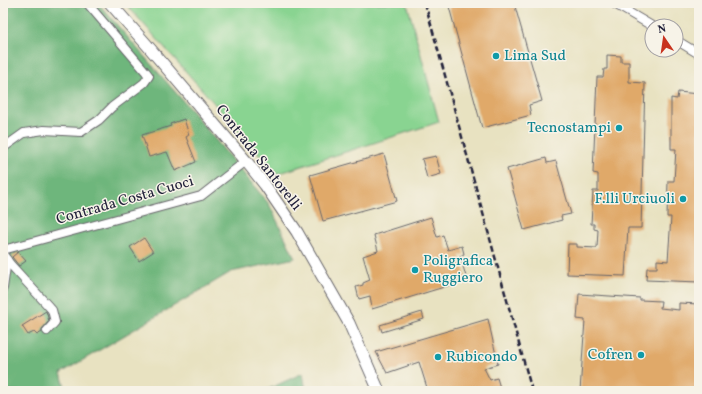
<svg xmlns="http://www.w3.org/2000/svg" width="702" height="394" viewBox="0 0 702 394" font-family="Vollkorn,serif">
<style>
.green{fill:#89d491;stroke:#567b66}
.forest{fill:#6eb67b;stroke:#486c5b}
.building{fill:#e0a969}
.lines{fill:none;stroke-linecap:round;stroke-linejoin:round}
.minor-casing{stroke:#67656a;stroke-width:10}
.secondary-casing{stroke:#67656a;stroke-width:13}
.minor{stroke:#fff;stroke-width:8}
.secondary{stroke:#fff;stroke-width:11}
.rail{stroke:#22223b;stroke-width:2.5;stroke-dasharray:6 3;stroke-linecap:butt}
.culture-dot{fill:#0f9aa8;stroke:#f7f3e8;stroke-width:1.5}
.labels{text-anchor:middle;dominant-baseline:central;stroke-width:3;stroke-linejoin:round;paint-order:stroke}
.culture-label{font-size:15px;fill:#0d838f;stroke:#f7f3e8;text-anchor:start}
.street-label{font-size:15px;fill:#22223b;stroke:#f7f3e8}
</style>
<rect width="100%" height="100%" fill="#f7f3e8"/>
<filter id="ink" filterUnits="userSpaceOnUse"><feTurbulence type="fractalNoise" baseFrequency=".025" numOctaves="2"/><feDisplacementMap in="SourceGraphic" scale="8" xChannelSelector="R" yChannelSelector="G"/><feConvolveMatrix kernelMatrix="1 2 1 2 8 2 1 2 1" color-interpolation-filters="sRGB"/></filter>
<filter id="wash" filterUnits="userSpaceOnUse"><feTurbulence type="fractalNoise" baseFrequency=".012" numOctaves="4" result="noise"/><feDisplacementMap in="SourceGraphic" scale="16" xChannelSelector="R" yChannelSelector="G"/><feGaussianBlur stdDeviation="0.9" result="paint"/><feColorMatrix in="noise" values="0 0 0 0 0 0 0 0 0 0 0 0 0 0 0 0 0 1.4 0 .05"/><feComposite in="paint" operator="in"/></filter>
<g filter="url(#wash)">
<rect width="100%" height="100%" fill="#e8e2c1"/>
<polygon class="green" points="125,3 407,3 439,122 277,174"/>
<g class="forest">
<polygon points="3,3 98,3 184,102 269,204 295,258 231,272 61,373 66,391 3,391"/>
<polygon points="303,373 306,391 263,391 264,391"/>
</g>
<g id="blocks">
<g class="building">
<polygon points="448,3 514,3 542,101 529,105 531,115 482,128"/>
<polygon points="607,55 621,56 621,62 629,62 629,82 645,83 641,228 628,228 625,276 567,274 568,244 577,244 577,247 597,248 598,230 594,229 594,224 591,224 593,191 598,191 598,174 593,173 597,77 603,77 604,69 607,69"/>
<polygon points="678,92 699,94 699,282 646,280 647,268 657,268 657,260 668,261 671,217 667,217 668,181 674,181 676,149 671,149 671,98 677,99"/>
<polygon points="184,119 189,135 186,137 196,162 175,171 167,152 149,157 142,135 171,126 170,124"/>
<polygon points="384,154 397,201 323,221 310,175"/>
<polygon points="436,156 441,174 427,178 422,159"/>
<polygon points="546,158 547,163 556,161 571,214 561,216 562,220 524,230 507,169"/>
<polygon points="431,217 437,237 443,235 448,250 462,246 464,254 460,256 467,280 372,309 370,296 359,299 356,287 363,285 363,283 370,280 363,256 378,251 374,235"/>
<polygon points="144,238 153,252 139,261 130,247"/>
<polygon points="18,252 26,261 19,266 12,257"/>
<polygon points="579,294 640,298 640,300 661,301 660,308 679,310 679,303 699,304 699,391 580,391 585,320 577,319"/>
<polygon points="46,311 49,321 42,329 42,332 37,335 34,332 28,335 22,326"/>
<polygon points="422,312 424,319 382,332 380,325"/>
<polygon points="488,319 498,364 484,368 490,380 497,378 501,391 428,391 419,362 387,373 376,352"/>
</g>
</g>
</g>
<g filter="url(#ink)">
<use href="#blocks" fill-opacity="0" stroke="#67656a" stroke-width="1"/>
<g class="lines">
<g class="minor-casing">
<g id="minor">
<polyline points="613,3 652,26"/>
<polyline points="676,40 699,54"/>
<polyline points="3,148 24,133 44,130 81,132 99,120 112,107 144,83 149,76 146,72 87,3"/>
<polyline points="3,250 201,196 246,161"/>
<polyline points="3,254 10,264 52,310 55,322 47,331"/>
<polyline points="3,288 7,260"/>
</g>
</g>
<g class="secondary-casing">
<polyline id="secondary" points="110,3 147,45 246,161 265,185 297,232 349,323 379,391"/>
</g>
<use href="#minor" class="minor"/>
<use href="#secondary" class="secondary"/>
<polyline class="rail" points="425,3 532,391"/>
</g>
</g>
<g class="culture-dot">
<circle cx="496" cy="56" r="4"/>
<circle cx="619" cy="128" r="4"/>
<circle cx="683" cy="199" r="4"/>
<circle cx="415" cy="270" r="4"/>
<circle cx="641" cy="355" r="4"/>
<circle cx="438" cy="357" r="4"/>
</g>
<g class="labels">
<g class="culture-label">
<text x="504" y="56">Lima Sud</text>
<text x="611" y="128" text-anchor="end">Tecnostampi</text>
<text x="675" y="199" text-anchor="end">F.lli Urciuoli</text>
<text x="423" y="261">Poligrafica<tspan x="423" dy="17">Ruggiero</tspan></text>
<text x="633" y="355" text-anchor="end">Cofren</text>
<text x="446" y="357">Rubicondo</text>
</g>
<g class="street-label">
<text transform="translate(258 158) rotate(52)">Contrada Santorelli</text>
<text transform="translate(125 201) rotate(-16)">Contrada Costa Cuoci</text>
</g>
</g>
<rect width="702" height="394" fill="none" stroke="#f7f3e8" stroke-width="16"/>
<g transform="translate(664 38) rotate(347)"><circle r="19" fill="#f7f3e8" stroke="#a29fa3"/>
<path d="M0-3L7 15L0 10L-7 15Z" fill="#c8321e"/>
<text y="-6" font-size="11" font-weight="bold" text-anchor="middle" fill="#22223b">N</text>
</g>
</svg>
